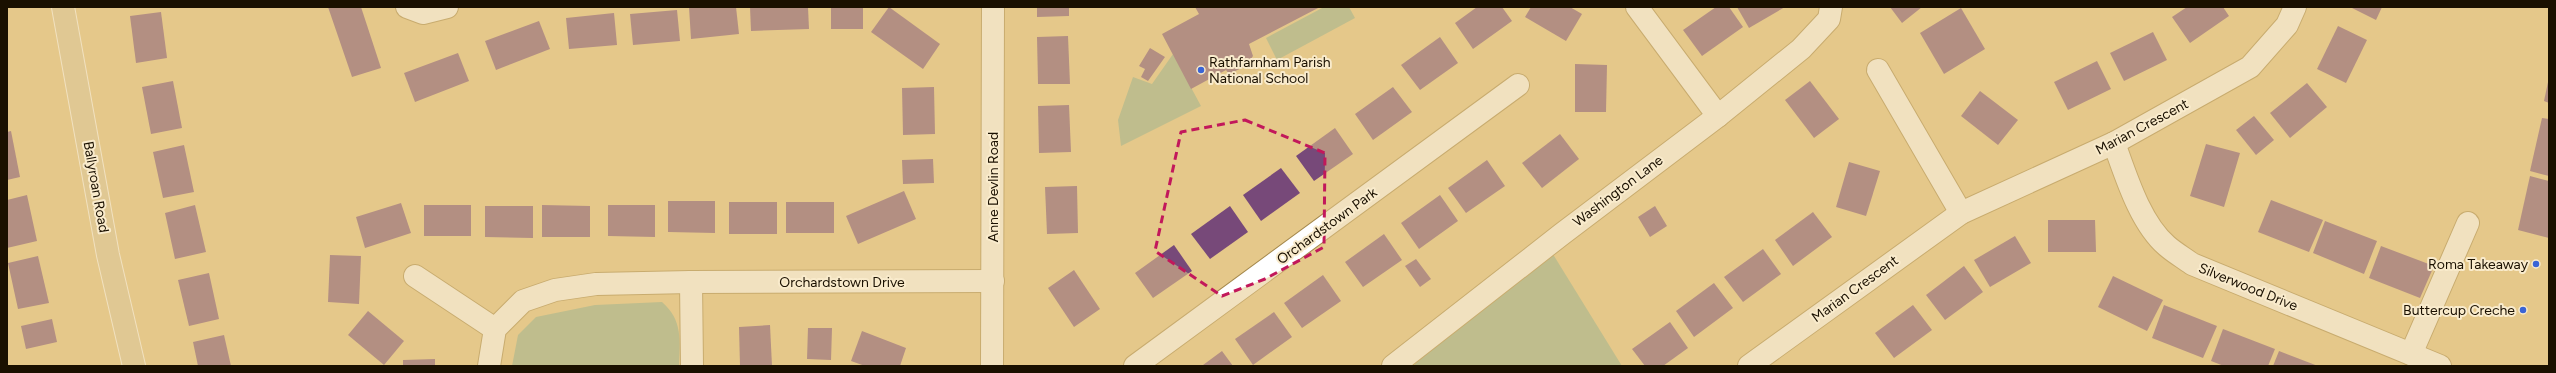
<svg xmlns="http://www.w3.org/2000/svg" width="2556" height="373" viewBox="0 0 2556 373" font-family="Figtree,sans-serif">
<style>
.green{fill:#90b090}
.building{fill:#774979}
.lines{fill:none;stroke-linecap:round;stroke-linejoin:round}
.minor-casing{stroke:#a5894d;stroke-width:24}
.major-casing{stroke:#fff;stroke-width:24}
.minor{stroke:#fff;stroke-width:22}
.major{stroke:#dac89e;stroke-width:22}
.marked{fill:none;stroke:#c2185b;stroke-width:3;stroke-dasharray:8 5;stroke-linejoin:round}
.poi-dot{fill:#3a64d5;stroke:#f9ebcc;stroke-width:1.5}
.labels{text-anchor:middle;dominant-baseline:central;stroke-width:4;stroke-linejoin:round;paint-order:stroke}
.poi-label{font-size:14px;fill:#1a1000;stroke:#f9ebcc;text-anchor:end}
.street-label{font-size:14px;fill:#1a1000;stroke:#f9ebcc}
</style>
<rect width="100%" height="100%" fill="#e5c88a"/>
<g class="green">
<polygon points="1324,7 1349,7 1355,18 1277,60 1266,38"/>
<polygon points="1173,54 1201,106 1121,146 1118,120 1133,77 1152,84"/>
<polygon points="1551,251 1622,366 1413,366 1478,306"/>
<path d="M662,302C683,320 680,341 679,366H512L518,335L536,317L595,305Z"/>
</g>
<g class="building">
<polygon points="328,7 361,7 381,68 352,77"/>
<polygon points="689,7 736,7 739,34 691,39"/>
<polygon points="750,7 808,7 809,29 751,31"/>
<rect x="831" y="7" width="32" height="22"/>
<polygon points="889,7 940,44 923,69 871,32"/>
<polygon points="1037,7 1069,7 1069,16 1037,17"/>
<polygon points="1195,7 1320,7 1249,44 1253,56 1246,66 1229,74 1226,70 1191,89 1162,34 1199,14"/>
<polygon points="1477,7 1502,7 1512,21 1473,49 1455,23"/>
<polygon points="1531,7 1570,7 1582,14 1566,41 1525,17"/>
<polygon points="1716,7 1729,7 1743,27 1702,56 1683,30"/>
<polygon points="1737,7 1785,7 1749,28"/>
<polygon points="1890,7 1922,7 1902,23"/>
<polygon points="2187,7 2223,7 2229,16 2190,43 2172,17"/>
<polygon points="2350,7 2382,7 2376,20"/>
<polygon points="1961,8 1985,49 1944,74 1920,33"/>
<polygon points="677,10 680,41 633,45 630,14"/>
<polygon points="161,12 167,58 136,63 130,16"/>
<polygon points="614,13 617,45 569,49 566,18"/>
<polygon points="539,21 550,49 496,70 485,41"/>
<polygon points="2338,26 2367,40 2346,83 2317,69"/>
<polygon points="2153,32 2167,60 2124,81 2110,53"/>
<polygon points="1068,36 1070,84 1038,84 1037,37"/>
<polygon points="1440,37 1458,63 1420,90 1401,65"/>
<polygon points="1150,48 1165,57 1148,81 1141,77 1145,69 1139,66"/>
<polygon points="458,53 469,81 415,102 404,73"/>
<polygon points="2097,61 2111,89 2068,110 2054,82"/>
<polygon points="1575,64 1607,65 1606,112 1575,112"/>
<polygon points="173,81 182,128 151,134 142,87"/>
<polygon points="1810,81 1839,119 1814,138 1785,100"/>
<polygon points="2548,82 2549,82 2549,103 2544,101"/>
<polygon points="2307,83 2327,107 2290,138 2270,113"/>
<polygon points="934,87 935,134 903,135 902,88"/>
<polygon points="1393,87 1412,112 1373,140 1355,114"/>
<polygon points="1980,91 2018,120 1998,145 1961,116"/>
<polygon points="1069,105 1071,152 1039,153 1038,106"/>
<polygon points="2254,116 2274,140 2256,155 2236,130"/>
<polygon points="2542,118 2549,119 2549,176 2530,171"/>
<polygon points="1335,128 1353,154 1314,181 1296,156"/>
<polygon points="11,131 20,177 7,180 7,132"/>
<polygon points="1560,134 1579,159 1542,188 1522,163"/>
<polygon points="2206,144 2240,153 2224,207 2190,196"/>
<polygon points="184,145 194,192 163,198 153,152"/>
<polygon points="933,159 934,183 903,184 902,160"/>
<polygon points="1487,160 1505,186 1466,213 1448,188"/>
<polygon points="1849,162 1880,171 1866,216 1836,207"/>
<polygon points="1281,168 1300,193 1261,221 1243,195"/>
<polygon points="2530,176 2549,181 2549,238 2518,230"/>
<polygon points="1077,186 1078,233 1047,234 1045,187"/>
<polygon points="904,191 916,219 858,244 846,216"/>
<polygon points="27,195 37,241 7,248 7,200"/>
<polygon points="1440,195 1458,221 1419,249 1401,223"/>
<polygon points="2271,200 2323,220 2309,252 2258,232"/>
<polygon points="668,201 715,201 715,233 668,232"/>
<rect x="729" y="202" width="48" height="32"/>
<rect x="786" y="202" width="48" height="31"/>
<polygon points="401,203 411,233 365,248 356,217"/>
<polygon points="195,205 206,252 175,259 165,213"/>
<rect x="424" y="205" width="47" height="31"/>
<polygon points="542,205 590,206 590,237 542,237"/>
<polygon points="608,205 655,205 655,237 608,236"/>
<polygon points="485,206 533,206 533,238 485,237"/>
<polygon points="1230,206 1248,232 1210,259 1191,234"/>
<polygon points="1655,206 1667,226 1650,237 1638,217"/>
<polygon points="1813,212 1832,237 1793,266 1775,240"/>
<polygon points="2048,220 2095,220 2096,252 2048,252"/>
<polygon points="2325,221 2377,241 2364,274 2313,253"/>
<polygon points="1384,234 1402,260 1363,287 1345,262"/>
<polygon points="2015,236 2031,263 1990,287 1974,260"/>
<polygon points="1174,245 1192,271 1153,298 1135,273"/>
<polygon points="2381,246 2434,266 2420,298 2369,278"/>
<polygon points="1763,249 1781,274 1743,302 1724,277"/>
<polygon points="330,255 361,256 359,304 328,302"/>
<polygon points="38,256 49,303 18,309 8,263"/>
<polygon points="1416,259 1431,279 1420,287 1405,266"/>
<polygon points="1964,266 1983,292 1945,320 1926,295"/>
<polygon points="1074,270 1100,309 1074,327 1048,288"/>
<polygon points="209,273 219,319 189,326 178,280"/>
<polygon points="1323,275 1341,301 1302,328 1284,303"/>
<polygon points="2113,276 2163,300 2147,331 2098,307"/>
<polygon points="1714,283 1733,308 1694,337 1676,311"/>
<polygon points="1913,305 1932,330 1894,358 1875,333"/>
<polygon points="2164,305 2217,326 2203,358 2152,338"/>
<polygon points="368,311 404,341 384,365 348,335"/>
<polygon points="1274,312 1292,337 1253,365 1235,339"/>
<polygon points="52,319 57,342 26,349 21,326"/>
<polygon points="1670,322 1688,348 1663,366 1645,366 1632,349"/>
<polygon points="770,325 772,366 740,366 739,327"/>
<polygon points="808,328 832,328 831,360 807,359"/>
<polygon points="2223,329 2275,349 2268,366 2224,366 2211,361"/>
<polygon points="862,331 906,348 900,366 865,366 851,361"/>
<polygon points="224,335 231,366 198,366 193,342"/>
<polygon points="1222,351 1233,366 1201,366 1203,365"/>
<polygon points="2279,351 2318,366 2273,366"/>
<polygon points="435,359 435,366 403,366 403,360"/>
</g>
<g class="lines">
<g class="minor-casing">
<g id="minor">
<polyline points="407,7 423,13 447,7"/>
<polyline points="1637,7 1718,116"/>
<polyline points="1878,70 1961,213"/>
<path d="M2114,143C2126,176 2140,223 2167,246C2175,253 2184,258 2192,264L2440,366"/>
<polyline points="415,276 495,329"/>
<polyline points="2411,354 2468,223"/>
<polyline points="489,366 495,329 523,301 555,290 596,284 691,282"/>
<polyline points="692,366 691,282 993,281"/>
<polyline points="992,366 993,7"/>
<polyline points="1135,366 1518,85"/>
<polyline points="1393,366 1562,234 1718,116 1801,49 1829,19 1831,7"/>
<polyline points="1749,366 1961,213 2114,143 2250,67 2287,25 2295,7"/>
</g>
</g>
<g class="major-casing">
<polyline id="major" points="63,7 108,255 134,366"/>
</g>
<use href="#minor" class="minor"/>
<use href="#major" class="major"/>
</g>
<path d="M0 0H2556V373H0ZM1245,120L1325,153L1324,247L1265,279L1222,296L1155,251L1181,132Z" fill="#e5c88a" fill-opacity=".55" fill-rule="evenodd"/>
<path class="marked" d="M1245,120L1325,153L1324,247L1265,279L1222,296L1155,251L1181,132Z"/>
<g class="poi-dot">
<circle cx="1201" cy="70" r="4"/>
<circle cx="2536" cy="264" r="4"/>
<circle cx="2523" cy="310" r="4"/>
</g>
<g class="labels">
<g class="poi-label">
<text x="1209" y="62" text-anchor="start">Rathfarnham Parish<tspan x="1209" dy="16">National School</tspan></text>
<text x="2528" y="264">Roma Takeaway</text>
<text x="2515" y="310">Buttercup Creche</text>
</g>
<g class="street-label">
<text transform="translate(2142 127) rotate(-28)">Marian Crescent</text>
<text transform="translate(96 187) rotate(80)">Ballyroan Road</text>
<text transform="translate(993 187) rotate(-90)">Anne Devlin Road</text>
<text transform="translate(1618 191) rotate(-37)">Washington Lane</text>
<text transform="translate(1327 226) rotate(-36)">Orchardstown Park</text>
<text x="842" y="282">Orchardstown Drive</text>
<text transform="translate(2248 287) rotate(22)">Silverwood Drive</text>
<text transform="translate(1855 289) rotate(-36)">Marian Crescent</text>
</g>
</g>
<rect width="2556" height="373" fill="none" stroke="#1a1000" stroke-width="16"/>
</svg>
